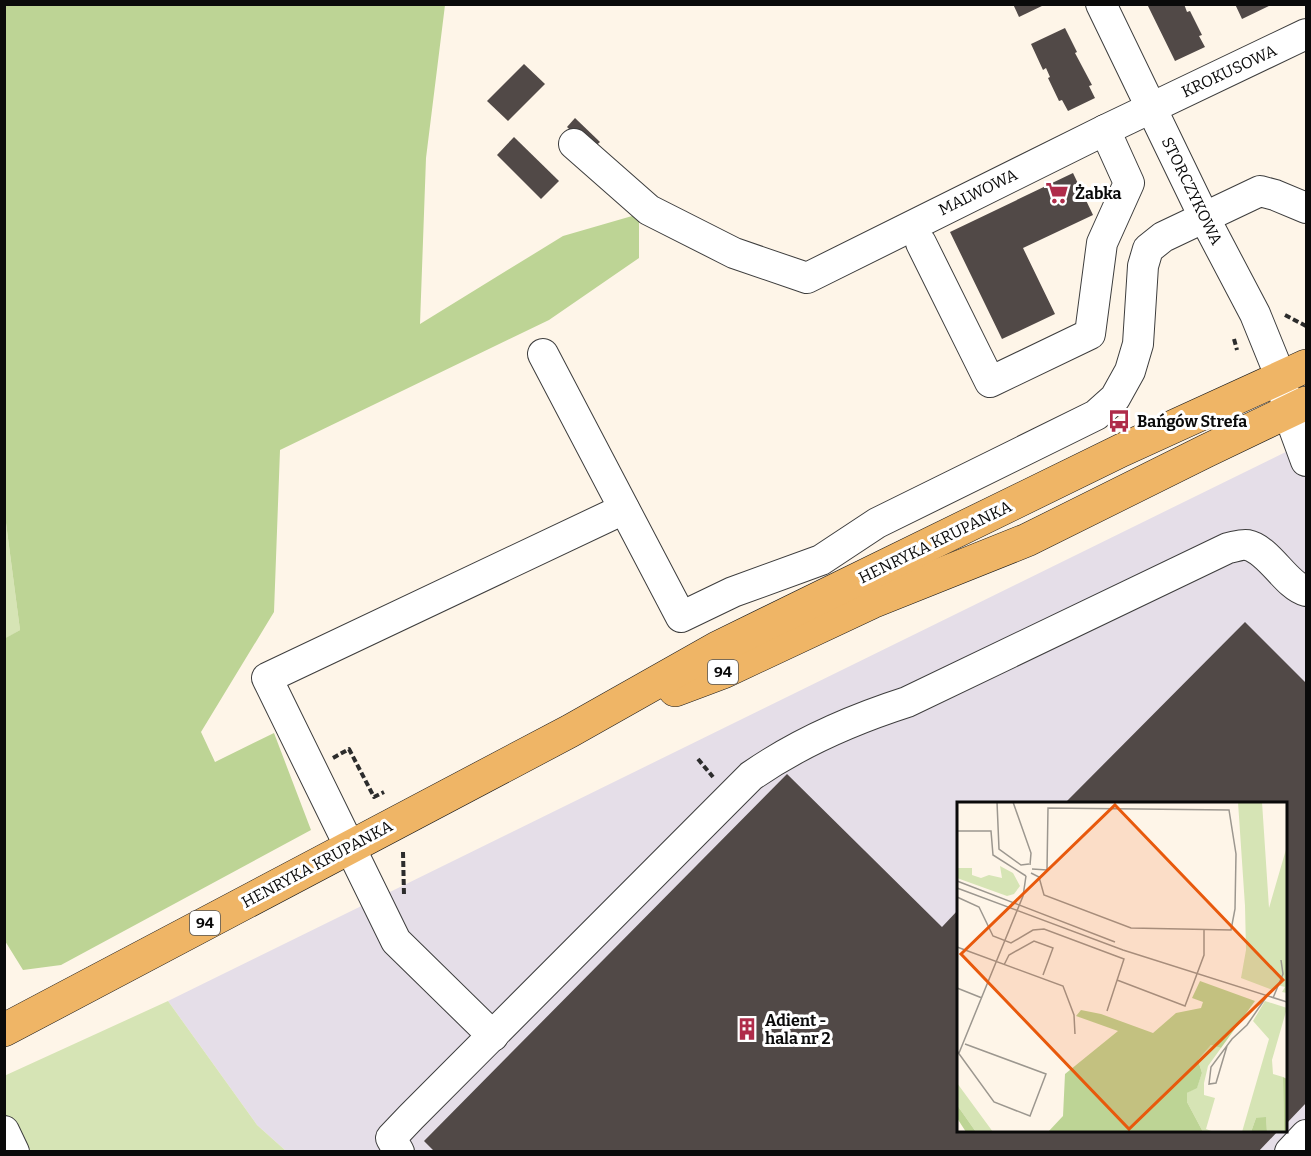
<svg xmlns="http://www.w3.org/2000/svg" width="1311" height="1156" viewBox="0 0 1311 1156" font-family="Bitter,serif">
<style>
.industrial{fill:#e5dee8;fill-rule:evenodd}
.green{fill:#d6e4b5}
.forest{fill:#bdd495}
.building{fill:#514947}
.lines{fill:none;stroke-linecap:round;stroke-linejoin:round}
.minor-casing{stroke:#3d3d3d;stroke-width:32}
.major-casing{stroke:#1b1b1b;stroke-width:34}
.path{stroke:#2c2c2c;stroke-width:4;stroke-dasharray:6 3;stroke-linecap:butt}
.minor{stroke:#fff;stroke-width:30}
.major{stroke:#efb566;stroke-width:33}
.labels{text-anchor:middle;dominant-baseline:central;stroke-width:6;stroke-linejoin:round;paint-order:stroke}
.shield{fill:#fff;stroke:#545454;stroke-width:1.5}
.shield-label{font-size:15px;font-weight:bold;fill:#0a0a0a}
.street-label{font-size:16px;fill:#0a0a0a;stroke:#fff}
.poi-label{font-size:16px;font-weight:bold;fill:#0a0a0a;stroke:#fff;text-anchor:start}
.inset-road{fill:none;stroke:#9c978f;stroke-width:1.5}
.view{fill:#e8590c;fill-opacity:0.15;stroke:#e8590c;stroke-width:3}
.inset-edge{fill:none;stroke:#0a0a0a;stroke-width:3}
</style>
<rect width="100%" height="100%" fill="#fef5e8"/>
<path class="industrial" d="M1306,442V1151H286L257,1125L168,1001ZM958,804H1286V1130H958Z"/>
<g class="green">
<polygon points="4,522 6,523 20,630 5,639"/>
<polygon points="168,1001 257,1125 286,1151 5,1151 4,1076"/>
</g>
<polygon class="forest" points="5,5 445,5 426,158 420,324 563,236 639,214 639,258 549,320 280,450 274,612 201,732 215,762 274,733 311,830 61,965 23,970 5,941 4,639 20,630 6,523 4,522"/>
<g class="building">
<polygon points="1013,4 1046,4 1019,17"/>
<polygon points="1147,4 1184,4 1187,12 1190,11 1202,35 1199,36 1205,47 1175,61"/>
<polygon points="1235,4 1273,4 1242,19"/>
<polygon points="1065,28 1077,52 1075,53 1092,85 1089,86 1095,98 1068,111 1062,100 1059,101 1048,78 1050,77 1046,68 1043,70 1031,44"/>
<polygon points="524,64 545,84 508,121 487,101"/>
<polygon points="575,118 600,142 591,150 567,127"/>
<polygon points="514,137 559,181 541,199 497,155"/>
<polygon points="1073,173 1093,215 1023,248 1055,314 1002,339 950,232"/>
<polygon points="1245,622 1306,683 1306,1103 1286,1124 1286,804 1064,804"/>
<polygon points="787,774 942,927 958,910 958,1130 1279,1130 1258,1152 435,1152 424,1141"/>
</g>
<g class="lines">
<g class="minor-casing">
<g id="minor">
<polyline points="1101,4 1205,219 1255,314 1281,378 1288,412 1306,461"/>
<polyline points="574,144 649,210 734,253 807,278 1105,130 1306,34"/>
<polyline points="921,243 990,382 1090,334 1102,243 1129,183 1105,130"/>
<polyline points="543,354 681,617 733,592 821,560 877,523 1096,415 1115,398 1130,371 1138,344 1143,266 1148,249 1163,237 1260,191 1275,195 1306,208"/>
<polyline points="493,1036 396,941 267,678 624,509"/>
<polyline points="4,1131 14,1152"/>
<path d="M399,1152L391,1138L411,1117L751,776C797,744 854,719 907,702L1228,548C1234,547 1242,544 1247,545C1269,549 1286,586 1306,591"/>
<polyline points="1290,1152 1306,1135"/>
</g>
</g>
<g class="major-casing">
<g id="major">
<polyline points="675,690 723,672 872,602 1027,540 1206,451 1306,403"/>
<polyline points="4,1030 570,731 717,648 1122,450 1306,366"/>
</g>
</g>
<g class="path">
<polyline points="1285,315 1306,326"/>
<polyline points="1234,339 1237,350"/>
<polyline points="333,758 349,749 374,797 384,792"/>
<polyline points="698,759 713,777"/>
<polyline points="403,852 404,895"/>
</g>
<use href="#minor" class="minor"/>
<use href="#major" class="major"/>
</g>
<defs>
<g id="supermarket-bare" transform="scale(1.8)"><path d="M-6-5.5h2.5l.6 2H6L4.5 2H-2.5L-4.4-4H-6ZM-1.5 3.2a1.3 1.3 0 1 0 .1 0ZM3 3.2a1.3 1.3 0 1 0 .1 0Z" fill="#af2c4a" stroke="#fff" stroke-width="2.5" paint-order="stroke"/></g>
<g id="bus-bare" transform="scale(1.8)"><path d="M-5-6H5V4H4V6H2V4H-2V6H-4V4H-5ZM-3.5-4V0h7V-4ZM-3.5 1.2v1.5H-2V1.2ZM2 1.2v1.5H3.5V1.2Z" fill="#af2c4a" stroke="#fff" stroke-width="2.5" paint-order="stroke"/></g>
<g id="building-bare" transform="scale(1.8)"><path d="M-4-6H4V6H1V3H-1V6H-4ZM-2.5-4.3h1.7v1.8h-1.7ZM.8-4.3h1.7v1.8H.8ZM-2.5-1h1.7V.8h-1.7ZM.8-1h1.7V.8H.8Z" fill="#af2c4a" stroke="#fff" stroke-width="2.5" paint-order="stroke"/></g>
</defs>
<g fill-rule="evenodd">
<use href="#supermarket-bare" x="1057" y="193"/>
<use href="#bus-bare" x="1119" y="421"/>
<use href="#building-bare" x="747" y="1029"/>
</g>
<g class="labels">
<g class="shield">
<rect x="708" y="660" width="30" height="24" rx="4.5"/>
<rect x="190" y="911" width="30" height="24" rx="4.5"/>
</g>
<g class="shield-label">
<text x="723" y="672">94</text>
<text x="205" y="923">94</text>
</g>
<g class="street-label">
<text transform="translate(1229 71) rotate(-25)">KROKUSOWA</text>
<text transform="translate(1192 191) rotate(64)">STORCZYKOWA</text>
<text transform="translate(978 192) rotate(-26)">MALWOWA</text>
<text transform="translate(935 542) rotate(-26)">HENRYKA KRUPANKA</text>
<text transform="translate(317 864) rotate(-28)">HENRYKA KRUPANKA</text>
</g>
<g class="poi-label">
<text x="1075" y="193">Żabka</text>
<text x="1137" y="421">Bańgów Strefa</text>
<text x="765" y="1020">Adient -<tspan x="765" dy="18">hala nr 2</tspan></text>
</g>
</g>
<g transform="translate(957 802)">
<rect width="330" height="330" fill="#fef5e8"/>
<path d="M281,0H305L312,106L330,44V191L325,190L328,185L320,183L316,188L284,176L289,148L288,104ZM43,64L56,71L63,84L57,92L50,94L0,76V66H15V73L24,76L32,73L45,76ZM308,199L330,206L315,258L316,272L326,275L327,330H310L309,316H299L294,330H285L312,237L296,219ZM254,243L264,246L251,264L247,281V293L258,296L249,327L257,330H246L230,300V291L240,285L245,271L241,258ZM0,281L36,330H19L0,303Z" fill="#d6e4b5"/>
<path d="M243,179L298,199L264,246L254,243L241,258L245,271L240,286L230,291V300L246,330H91L106,314L108,272L161,229L119,214L124,208L144,212L196,231L219,211L244,206L246,200L235,196ZM326,275L330,277V330H327ZM0,303L19,330H9L0,316ZM309,315L310,330H294L299,316Z" fill="#bdd495"/>
<path class="inset-road" d="M40,0L42,47L64,63L72,62M56,0L74,51L73,63M0,29H34L36,53L69,74M74,71L82,75L87,93L174,126L274,128L278,107L279,52L272,8L91,6L90,68L75,67M0,79L158,140M0,86L166,148L330,200M0,95L22,105L36,134L54,141L76,128L87,127L167,157L150,209M0,145L106,184L117,213L118,232M47,163L52,153L77,139L96,146L86,173M160,178L228,204L247,153V128M0,186L25,196M316,196L326,172L324,158M270,244L259,281L252,282L254,265L275,237L290,223L310,194M0,249L37,300L73,314L89,272L8,242M2,251L66,94L69,74"/>
<path class="view" d="M158,3L326,178L172,327L4,152Z"/>
<rect width="330" height="330" class="inset-edge"/>
</g>
<rect width="1311" height="1156" fill="none" stroke="#0a0a0a" stroke-width="12"/>
</svg>
